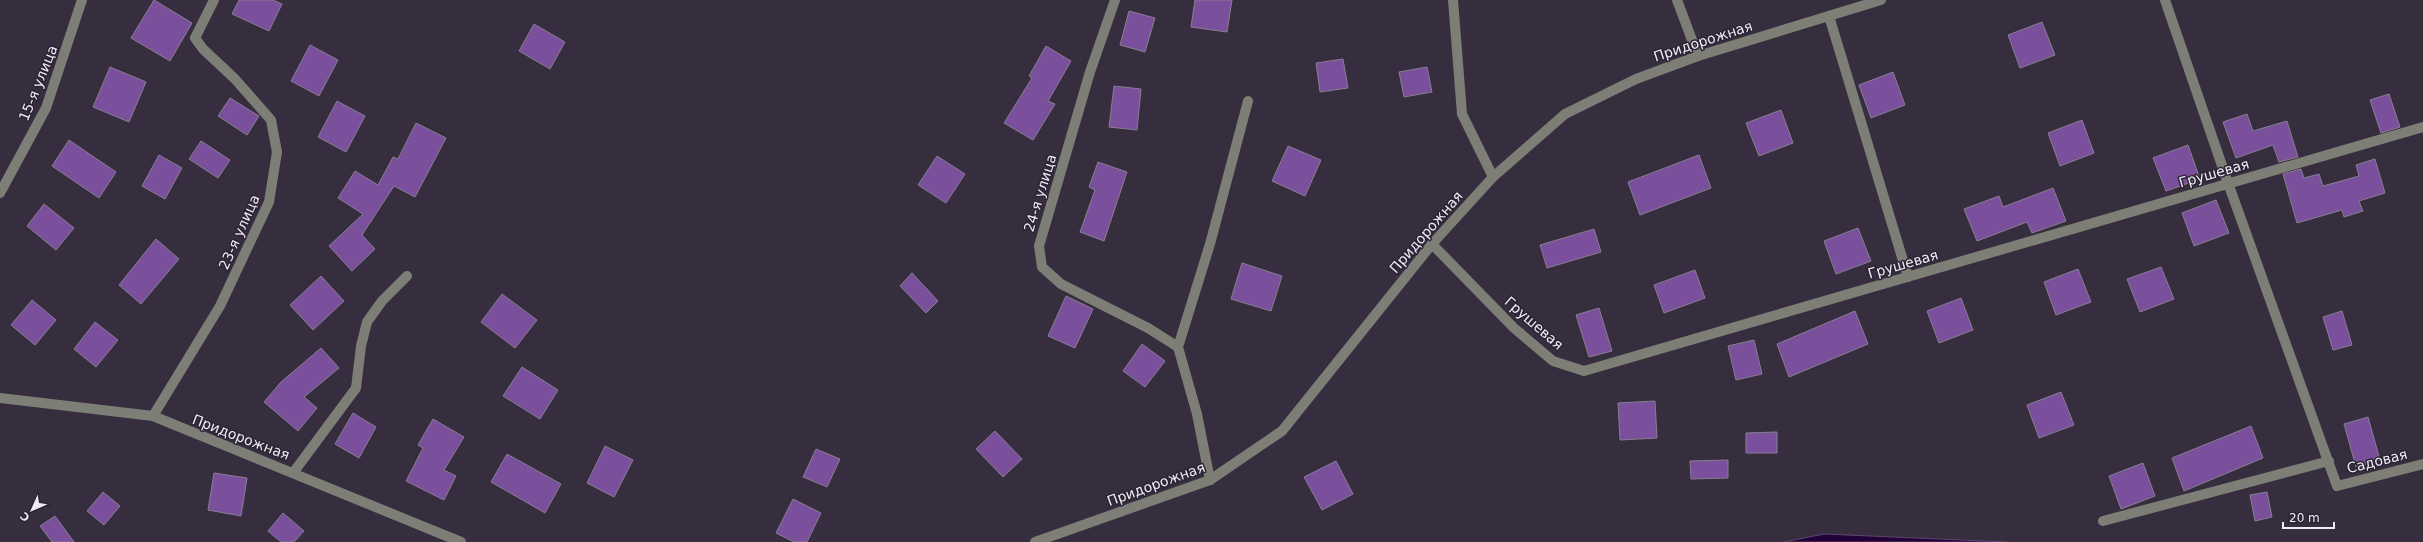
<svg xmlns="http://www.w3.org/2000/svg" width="2423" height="542" viewBox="0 0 2423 542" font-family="'DejaVu Sans',sans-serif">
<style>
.water{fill:#220137;stroke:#604770}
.building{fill:#7a509d;stroke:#887e91}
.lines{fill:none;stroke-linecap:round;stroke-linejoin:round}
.minor{stroke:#7d7e75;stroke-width:10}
.labels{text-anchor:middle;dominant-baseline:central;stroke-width:3;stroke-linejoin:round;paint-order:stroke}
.street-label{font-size:14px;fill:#efeaf4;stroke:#2c2434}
</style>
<rect width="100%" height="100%" fill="#362e3e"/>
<polygon class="water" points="1824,534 2007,542 1784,542"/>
<g class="building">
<polygon points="154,0 192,23 170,61 131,38"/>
<polygon points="239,0 273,0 282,4 269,31 232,14"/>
<polygon points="1195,0 1232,0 1227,32 1191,27"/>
<polygon points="1129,11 1155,18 1145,52 1120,45"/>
<polygon points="2042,22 2055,55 2020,68 2008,35"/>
<polygon points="534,24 565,42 550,69 519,51"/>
<polygon points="310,45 338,60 319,96 291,81"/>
<polygon points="1046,46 1071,61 1048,101 1055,104 1033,140 1004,123 1032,78 1029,76"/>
<polygon points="1343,59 1348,88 1320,92 1316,63"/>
<polygon points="110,67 146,82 129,122 93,107"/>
<polygon points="1427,67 1432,92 1404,97 1399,72"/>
<polygon points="1893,72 1905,105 1871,118 1859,85"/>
<polygon points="1114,86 1141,89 1137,130 1109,127"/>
<polygon points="2389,94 2400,127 2381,133 2370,100"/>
<polygon points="230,98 259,116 247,135 218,116"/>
<polygon points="337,101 365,116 346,152 318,137"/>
<polygon points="1781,110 1793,143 1759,156 1746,123"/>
<polygon points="2247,114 2253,131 2287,121 2298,157 2279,162 2273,145 2236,158 2223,122"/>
<polygon points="2082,120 2094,153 2060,166 2048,133"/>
<polygon points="416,123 446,138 415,197 394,186 362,235 375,249 352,271 329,246 363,214 338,198 355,171 378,185 393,157 398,159"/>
<polygon points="69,140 116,172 99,198 52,166"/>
<polygon points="201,141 230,160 218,178 189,159"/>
<polygon points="2188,145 2200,179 2166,191 2153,158"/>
<polygon points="1288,146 1321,160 1305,196 1272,181"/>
<polygon points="159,155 182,168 165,199 142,186"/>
<polygon points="1699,155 1711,188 1640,215 1628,182"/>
<polygon points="937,156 965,174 946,203 918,185"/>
<polygon points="2375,159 2385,193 2359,201 2363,211 2344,217 2342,210 2297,223 2283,174 2301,169 2304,178 2319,174 2323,186 2359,176 2356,165"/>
<polygon points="1098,162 1127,172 1104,241 1080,232 1095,190 1089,187"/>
<polygon points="2053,188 2066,221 2032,233 2027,222 1977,241 1964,209 1999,196 2003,207"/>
<polygon points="2216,200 2229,233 2194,246 2182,213"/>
<polygon points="44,204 74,228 56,250 27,226"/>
<polygon points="1858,228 1871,261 1836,274 1824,241"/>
<polygon points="1594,229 1601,252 1547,268 1540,245"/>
<polygon points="156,239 179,259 141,304 119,285"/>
<polygon points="1242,263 1282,276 1271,311 1231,299"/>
<polygon points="2161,267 2174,299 2140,312 2127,279"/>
<polygon points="2078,269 2091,302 2056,315 2044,282"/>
<polygon points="1695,270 1705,298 1664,313 1654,285"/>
<polygon points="912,273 938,301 926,313 900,286"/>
<polygon points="321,276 344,301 313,330 290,305"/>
<polygon points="502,294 537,320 515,348 481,322"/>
<polygon points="1066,296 1093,309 1075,348 1048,336"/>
<polygon points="1961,298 1973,330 1939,343 1927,311"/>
<polygon points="32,300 56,320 35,345 11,325"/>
<polygon points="1599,308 1612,351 1589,357 1576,315"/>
<polygon points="1855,311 1868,344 1789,377 1777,344"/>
<polygon points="2342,311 2352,345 2333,350 2323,317"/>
<polygon points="95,322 118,340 96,367 74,349"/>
<polygon points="1754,340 1762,374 1736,380 1728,346"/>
<polygon points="1142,344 1165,361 1145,387 1123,371"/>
<polygon points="321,348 339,368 304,397 317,408 298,431 264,402 281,382"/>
<polygon points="522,367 558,390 540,419 503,396"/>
<polygon points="2061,392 2074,425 2039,438 2027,405"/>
<polygon points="1655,401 1657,438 1620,440 1618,403"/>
<polygon points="353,413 376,427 359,458 335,444"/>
<polygon points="2368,417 2380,460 2356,467 2344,424"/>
<polygon points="433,419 464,437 444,470 456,476 444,500 406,481 423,448 418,445"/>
<polygon points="2251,426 2263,458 2184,491 2172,458"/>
<polygon points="995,431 1022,459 1003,477 976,449"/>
<polygon points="1777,432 1777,453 1746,453 1746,433"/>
<polygon points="605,446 633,460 614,497 587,483"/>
<polygon points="816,449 840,459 827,487 803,477"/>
<polygon points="507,454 561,484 545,513 491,482"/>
<polygon points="1728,460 1728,478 1691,479 1690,461"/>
<polygon points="1336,461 1353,494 1322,510 1304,477"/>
<polygon points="2143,463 2155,496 2121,509 2109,476"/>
<polygon points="214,473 247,478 241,516 208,510"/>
<polygon points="103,492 120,506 104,525 87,511"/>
<polygon points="2267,492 2272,517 2255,521 2250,495"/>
<polygon points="793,499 821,513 807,542 794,542 776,533"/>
<polygon points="283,513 304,531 294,542 281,542 268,531"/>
<polygon points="55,516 74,542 52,542 40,526"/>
</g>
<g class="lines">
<g class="minor">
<polyline points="1115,0 1090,72 1039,246 1042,267 1061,284 1148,328 1178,347"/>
<polyline points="1453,0 1462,114 1493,177"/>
<polyline points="1677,0 1698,56"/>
<polyline points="2165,0 2228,183 2337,486 2423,464"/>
<polyline points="1829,16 1908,277"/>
<polyline points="0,193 46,108 82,0"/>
<polyline points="1432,244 1514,328 1553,361 1584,371 2423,127"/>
<polyline points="0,398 153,416 461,542"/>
<polyline points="153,416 220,306 269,202 277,152 271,120 235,79 203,49 195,38 214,0"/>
<polyline points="293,473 356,388 361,346 367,322 382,301 407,276"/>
<polyline points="1210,480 1197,414 1178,347 1210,244 1248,101"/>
<polyline points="2103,521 2329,461"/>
<polyline points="1035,542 1210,480 1282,431 1432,244 1493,177 1565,114 1636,79 1698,56 1881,0"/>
</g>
</g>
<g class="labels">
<g class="street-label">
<text transform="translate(1703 41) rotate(-18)">Придорожная</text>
<text transform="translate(38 83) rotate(-68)">15-я улица</text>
<text transform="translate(2214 173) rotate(-16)">Грушевая</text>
<text transform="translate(1040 193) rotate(-73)">24-я улица</text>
<text transform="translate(239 232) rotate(-66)">23-я улица</text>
<text transform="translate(1426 232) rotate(-49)">Придорожная</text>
<text transform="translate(1903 264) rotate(-16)">Грушевая</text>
<text transform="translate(1534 323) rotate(41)">Грушевая</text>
<text transform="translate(241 437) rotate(21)">Придорожная</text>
<text transform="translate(2377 461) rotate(-14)">Садовая</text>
<text transform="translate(1156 484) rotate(-20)">Придорожная</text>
</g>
</g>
<g transform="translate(32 510) rotate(225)" stroke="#2c2434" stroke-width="3" paint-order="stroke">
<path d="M0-3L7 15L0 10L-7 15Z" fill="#efeaf4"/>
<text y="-6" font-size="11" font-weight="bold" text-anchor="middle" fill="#efeaf4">С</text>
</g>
<path d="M2283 522v6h51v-6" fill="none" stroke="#efeaf4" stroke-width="2"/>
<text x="2289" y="522" font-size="12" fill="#efeaf4" stroke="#2c2434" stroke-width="3" paint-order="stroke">20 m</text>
</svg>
